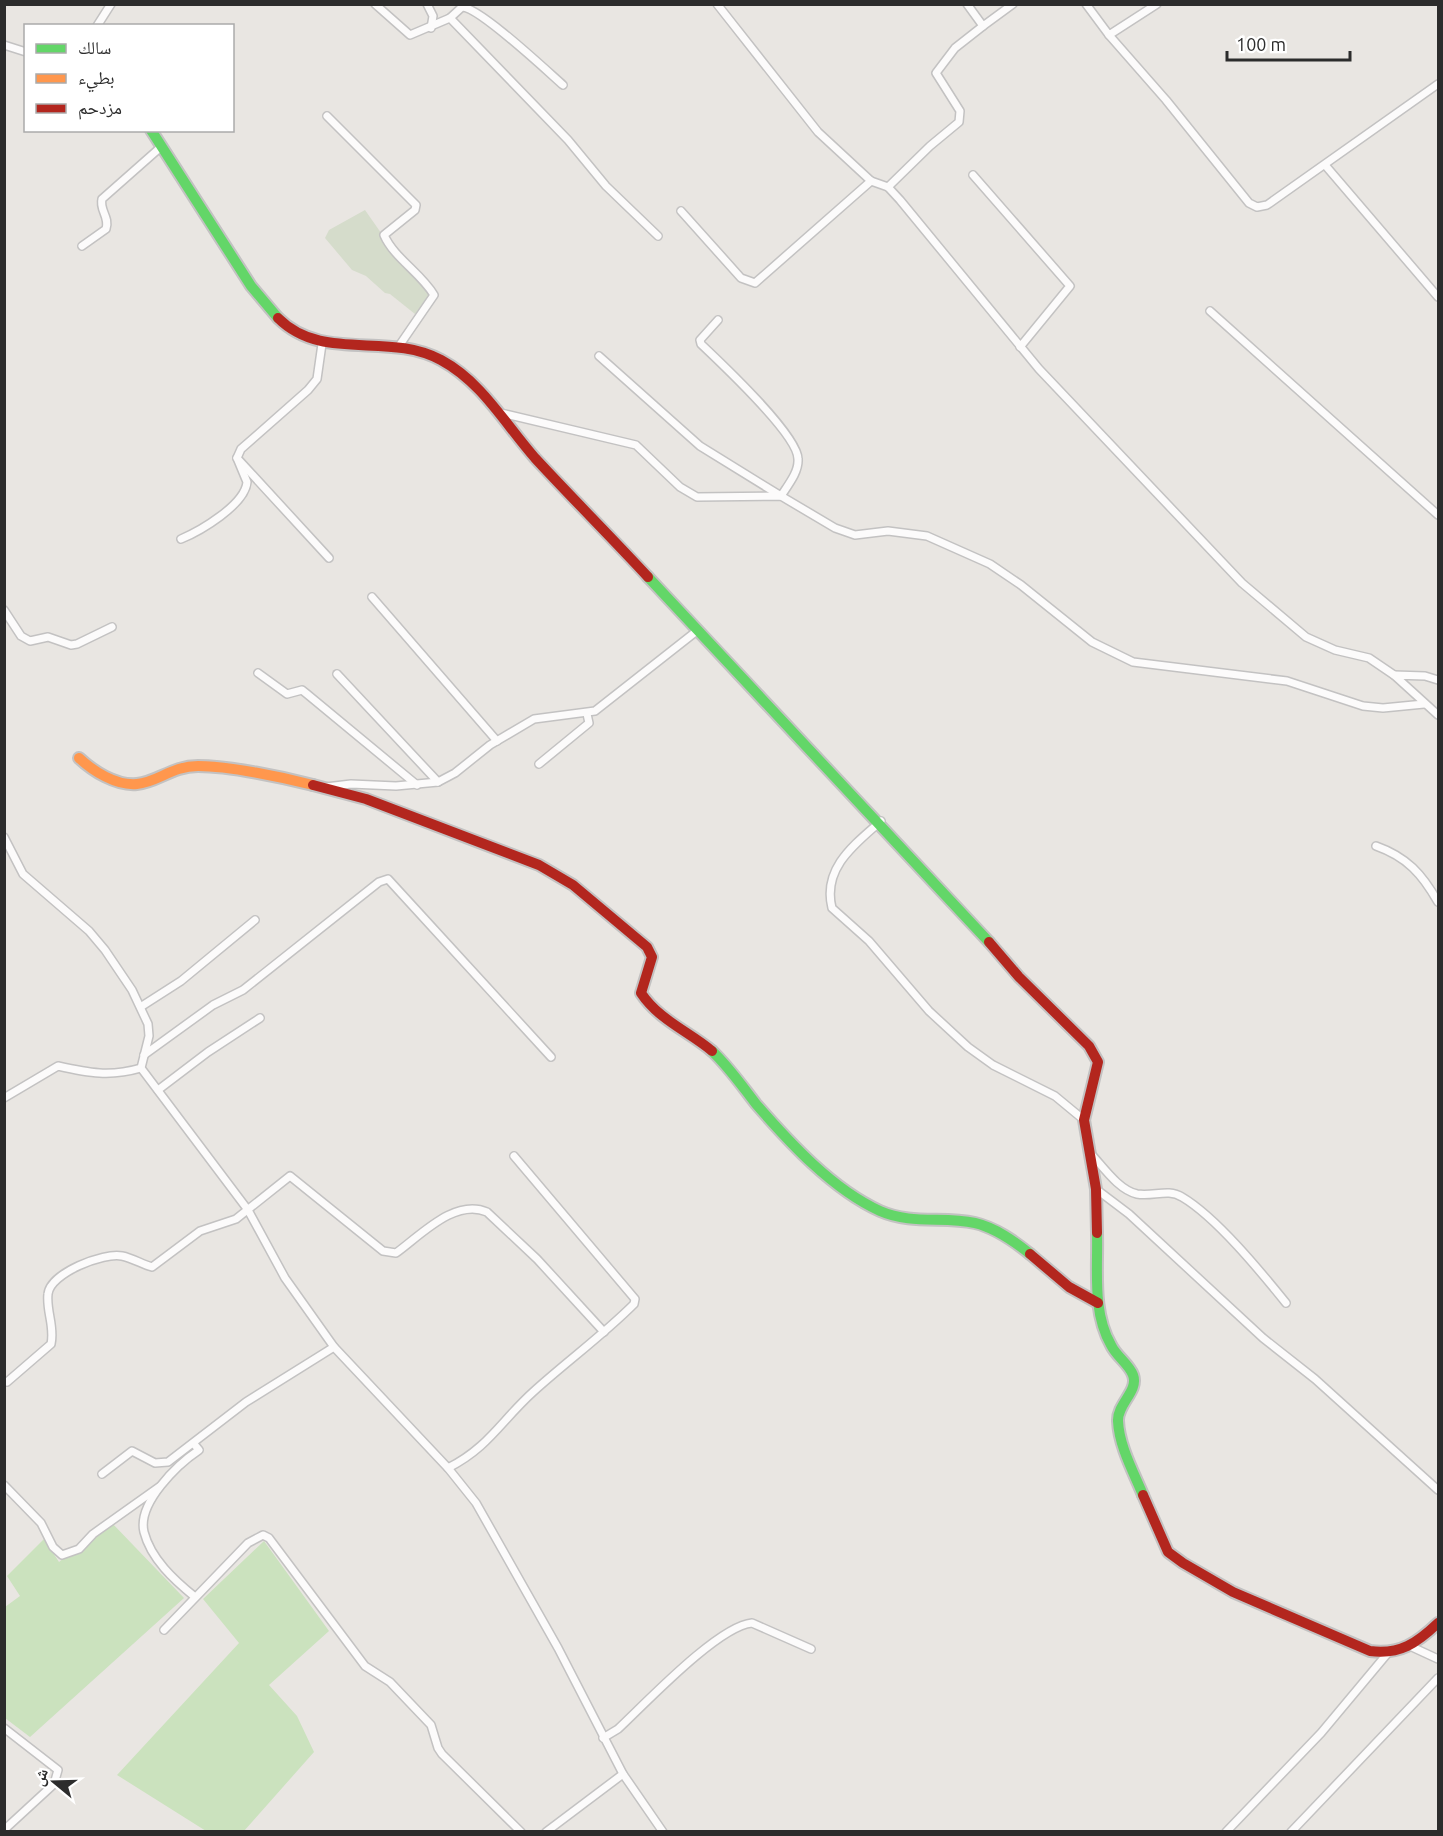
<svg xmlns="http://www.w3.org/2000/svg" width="1443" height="1836" viewBox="0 0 1443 1836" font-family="Ubuntu,'Noto Naskh Arabic',sans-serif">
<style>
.green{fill:#cbe2be}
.cemetery{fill:#d5dccb}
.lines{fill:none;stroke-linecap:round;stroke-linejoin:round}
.street-casing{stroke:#c3c2c2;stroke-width:10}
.fast-casing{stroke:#c3c2c2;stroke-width:14}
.slow-casing{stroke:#c3c2c2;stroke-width:14}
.jam-casing{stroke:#c3c2c2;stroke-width:14}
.street{stroke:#fcfbfb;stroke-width:7}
.fast{stroke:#63d668;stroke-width:10}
.slow{stroke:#ff974d;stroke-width:10}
.jam{stroke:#b3261e;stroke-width:10}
</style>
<rect width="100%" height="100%" fill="#e9e6e2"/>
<g class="green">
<polygon points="110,1521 184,1598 30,1737 5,1718 5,1607 20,1596 7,1576 44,1539 59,1562"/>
<polygon points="264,1541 329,1631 269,1685 297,1716 314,1752 244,1831 206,1831 117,1775 239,1643 203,1599"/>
</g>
<polygon class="cemetery" points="365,210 402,263 431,294 415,314 390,294 385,293 366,276 352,270 325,238 329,230"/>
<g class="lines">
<g class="street-casing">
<g id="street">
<polyline points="375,4 410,35 450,18 568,140 606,186 658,236"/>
<polyline points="427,4 433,16 431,28"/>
<polyline points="717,4 818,132 871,181 888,187 900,200 1039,369 1242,583 1306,637 1335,650 1369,658 1394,675"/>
<polyline points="967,4 983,26 1013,4"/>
<polyline points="1086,4 1109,35 1157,4"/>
<path d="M450,18L462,7C479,7 546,70 563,85"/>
<polyline points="97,26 111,4"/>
<polyline points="1109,35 1166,100 1249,203 1257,207 1267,205 1438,84"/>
<polyline points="4,45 26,52"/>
<path d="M327,116L416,205L415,210L384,235C394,258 421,273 434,295L399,346"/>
<polyline points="1325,165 1438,297"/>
<polyline points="973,175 1070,286 1020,347"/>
<polyline points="888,187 930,146 959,122 960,111 936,73 955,48 983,26"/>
<polyline points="681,211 741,278 755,283 871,181"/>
<path d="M82,246L106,229C110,217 99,210 102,199L162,146"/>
<polyline points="1210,311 1438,515"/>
<path d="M599,356L700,446L781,496C788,485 799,472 798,459C798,435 721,363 701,344L700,340L718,320"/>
<polyline points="501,413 636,445 680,487 697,497 781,496 835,528 855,535 888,531 927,536 990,564 1021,585 1092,642 1133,662 1287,681 1363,706 1383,708 1424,704"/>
<polyline points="237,458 329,558"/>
<path d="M181,539C200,531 245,505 247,482L237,458L241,449L308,390L317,379L322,344"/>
<polyline points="372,597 497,741"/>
<polyline points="4,610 21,636 30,641 48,637 71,645 77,644 112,627"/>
<polyline points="258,673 287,694 302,690 307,694 417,785"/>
<polyline points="337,674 438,782"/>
<polyline points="1438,680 1425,676 1394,675 1438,715"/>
<polyline points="539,764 589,723 587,714"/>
<polyline points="326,787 351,784 396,786 438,782 455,773 490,745 534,719 595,711 698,630"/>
<path d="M881,821C855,844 822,868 832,908L869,941L929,1011L968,1047L993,1065L1055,1096L1084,1120"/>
<polyline points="4,837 23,874 89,931 105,950 132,990 148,1024 149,1036 141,1068 248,1210 285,1278 334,1347 448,1468 476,1503 558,1648 623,1774 663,1832"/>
<path d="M1376,846C1407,857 1422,874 1438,902"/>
<polyline points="142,1006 181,981 255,920"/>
<polyline points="144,1055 213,1005 243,990 379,882 388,879 551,1057"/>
<polyline points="158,1090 208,1052 260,1018"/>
<path d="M4,1098L58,1066C89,1073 110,1077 141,1068"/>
<path d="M1092,1155C1104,1168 1119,1190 1137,1194C1153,1197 1168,1188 1182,1197C1216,1217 1261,1272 1286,1303"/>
<polyline points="1096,1189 1129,1214 1263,1338 1315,1379 1438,1490"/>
<path d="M7,1382L51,1344C55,1327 46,1311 48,1294C50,1273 104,1252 122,1256C132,1258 142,1264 152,1267L200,1231L236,1219L290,1176L383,1251L396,1253C421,1235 455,1198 487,1212L537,1259L604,1332"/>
<path d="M194,1444L199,1450C178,1464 137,1503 144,1532C151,1559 174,1580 195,1597"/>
<path d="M448,1468C488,1448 501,1421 533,1392C566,1362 602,1336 634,1304L635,1299L514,1156"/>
<polyline points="102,1474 132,1451 155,1463 168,1462 246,1402 334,1347"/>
<polyline points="4,1485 41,1523 53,1547 62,1555 79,1549 93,1534 159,1487"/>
<polyline points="164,1630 248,1543 263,1535 269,1538 365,1666 390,1682 431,1725 438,1748 442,1754 521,1832"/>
<polyline points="1412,1647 1438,1659"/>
<polyline points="4,1728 58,1770 54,1784 4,1830"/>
<path d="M603,1738L618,1729C645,1704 718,1626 752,1623L811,1649"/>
<polyline points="546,1832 623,1774"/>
<polyline points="1226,1832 1321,1733 1387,1654"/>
<polyline points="1291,1832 1438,1678"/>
</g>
</g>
<g class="fast-casing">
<g id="fast">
<polyline points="151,130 251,286 278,318"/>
<polyline points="648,577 989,942"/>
<path d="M712,1051C729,1067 742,1086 756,1104C790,1143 832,1189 880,1211C912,1225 943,1216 975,1223C996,1228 1014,1241 1030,1254"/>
<path d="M1097,1233C1098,1270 1092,1312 1111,1345C1116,1356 1129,1364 1133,1375C1139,1391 1117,1404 1118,1421C1119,1446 1134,1473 1143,1495"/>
</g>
</g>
<g class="slow-casing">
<path id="slow" d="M79,758C93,771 116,786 137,784C158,782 172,766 198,766C229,766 282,777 313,785"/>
</g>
<g class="jam-casing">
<g id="jam">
<path d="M278,318C323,363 388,331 441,360C482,382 505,424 535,458C572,498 611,537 648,577"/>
<path d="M313,785L366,799L539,865L573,885L647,947L652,957L641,993C659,1020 688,1031 712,1051"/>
<polyline points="989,942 1019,977 1089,1046 1098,1062 1084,1120 1096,1189 1097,1233"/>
<polyline points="1030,1254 1069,1287 1098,1303"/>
<path d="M1143,1495L1168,1552L1183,1563L1233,1592L1370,1651C1400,1655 1417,1643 1438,1623"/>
</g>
</g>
<use href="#street" class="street"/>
<use href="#fast" class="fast"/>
<use href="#slow" class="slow"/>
<use href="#jam" class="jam"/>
</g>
<rect width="1443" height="1836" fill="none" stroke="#2c2c2c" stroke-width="12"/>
<rect x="24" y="24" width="210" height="108" fill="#ffffff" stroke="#ababab" stroke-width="1.5"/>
<rect x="36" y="44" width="30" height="9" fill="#63d668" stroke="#ababab" stroke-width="1.5"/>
<text x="78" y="54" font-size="18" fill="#2c2c2c">سالك</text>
<rect x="36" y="74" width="30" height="9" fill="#ff974d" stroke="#ababab" stroke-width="1.5"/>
<text x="78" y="84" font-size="18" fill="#2c2c2c">بطيء</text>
<rect x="36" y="104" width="30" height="9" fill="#b3261e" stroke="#ababab" stroke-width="1.5"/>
<text x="78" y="114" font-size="18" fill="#2c2c2c">مزدحم</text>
<g transform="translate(54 1782) rotate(289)" stroke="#ffffff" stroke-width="4.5" paint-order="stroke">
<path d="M0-4.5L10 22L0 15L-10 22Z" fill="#2c2c2c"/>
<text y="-9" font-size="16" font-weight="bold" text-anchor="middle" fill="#2c2c2c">ش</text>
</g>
<path d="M1227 51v9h123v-9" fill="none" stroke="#2c2c2c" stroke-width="3"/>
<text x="1236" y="51" font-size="18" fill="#2c2c2c" stroke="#ffffff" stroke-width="4.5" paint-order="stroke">100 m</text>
</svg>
